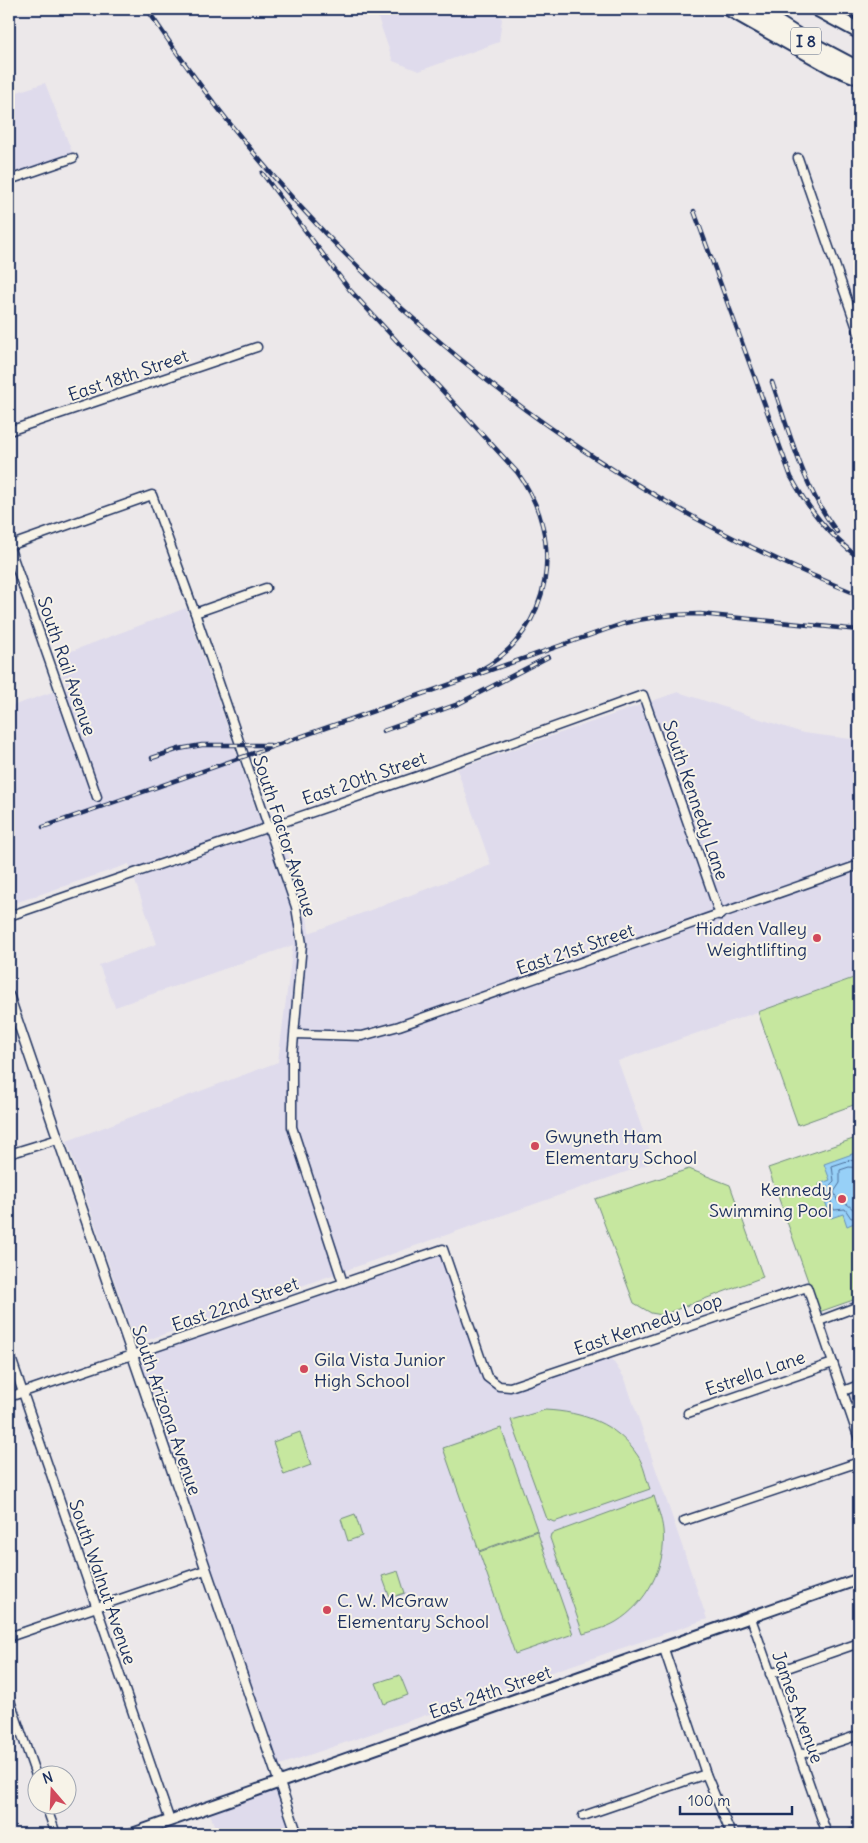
<svg xmlns="http://www.w3.org/2000/svg" width="868" height="1843" viewBox="0 0 868 1843" font-family="Delius,sans-serif">
<style>
.built{fill:#dfdbec}
.green{fill:#c6e79f;stroke:#708b7e}
.water{fill:#97d0f7;stroke:#6590ba}
.lines{fill:none;stroke-linecap:round;stroke-linejoin:round}
.shore{stroke:#4d6f9b;stroke-width:1}
.minor-casing{stroke:#1b2f5e;stroke-width:11}
.tertiary-casing{stroke:#1b2f5e;stroke-width:12}
.secondary-casing{stroke:#1b2f5e;stroke-width:14}
.motorway-casing{stroke:#1b2f5e;stroke-width:18}
.minor{stroke:#f7f3e8;stroke-width:8}
.tertiary{stroke:#f7f3e8;stroke-width:9}
.secondary{stroke:#f7f3e8;stroke-width:10}
.motorway{stroke:#f7f3e8;stroke-width:14}
.rail-casing{stroke:#1b2f5e;stroke-width:4.5}
.rail{stroke:#f7f3e8;stroke-width:2.5;stroke-dasharray:8;stroke-linecap:butt}
.poi-dot{fill:#d1495b;stroke:#f7f3e8;stroke-width:2}
.labels{text-anchor:middle;dominant-baseline:central;stroke-width:4;stroke-linejoin:round;paint-order:stroke}
.shield{fill:#f7f3e8;stroke:#5d6a87;stroke-width:1}
.shield-label{font-size:16px;font-weight:bold;fill:#1b2f5e}
.street-label{font-size:18px;fill:#1b2f5e;stroke:#f7f3e8}
.poi-label{font-size:18px;fill:#1b2f5e;stroke:#f7f3e8;text-anchor:start}
</style>
<rect width="100%" height="100%" fill="#ece8ea"/>
<filter id="ink" filterUnits="userSpaceOnUse"><feTurbulence type="fractalNoise" baseFrequency=".02" numOctaves="2"/><feDisplacementMap in="SourceGraphic" scale="10" xChannelSelector="R" yChannelSelector="G"/><feConvolveMatrix kernelMatrix="1 2 1 2 8 2 1 2 1" color-interpolation-filters="sRGB"/></filter>
<g filter="url(#ink)">
<g class="built">
<polygon points="375,9 494,9 502,19 499,42 419,71 393,61"/>
<polygon points="9,78 14,93 45,83 76,162 9,182"/>
<polygon points="186,608 259,818 274,813 306,910 309,933 491,865 457,769 678,692 803,733 859,740 859,976 618,1061 654,1162 136,1344 67,1141 278,1062 293,945 115,1007 99,965 157,944 129,864 9,905 9,707 67,687 56,657"/>
<polygon points="443,1249 487,1377 510,1387 607,1354 615,1364 625,1379 707,1619 274,1767 130,1355"/>
<polygon points="279,1782 297,1834 217,1834 208,1807"/>
</g>
<g class="green">
<polygon points="859,976 859,1103 798,1125 758,1012"/>
<polygon points="859,1137 859,1298 819,1312 768,1168"/>
<polygon points="689,1169 730,1185 763,1277 662,1315 651,1313 634,1303 595,1199"/>
<path d="M545,1410C583,1412 616,1423 638,1456C644,1465 646,1479 650,1489L554,1522L547,1519L511,1420Z"/>
<polygon points="501,1428 537,1530 479,1551 443,1448"/>
<polygon points="300,1432 311,1465 284,1475 273,1442"/>
<path d="M654,1496C657,1507 662,1519 663,1530C667,1566 646,1604 616,1622C606,1628 593,1631 583,1634L550,1538L551,1534Z"/>
<polygon points="355,1514 362,1536 348,1541 341,1519"/>
<polygon points="537,1531 573,1634 515,1654 479,1552"/>
<polygon points="398,1571 405,1593 390,1598 382,1576"/>
<polygon points="400,1675 408,1695 384,1704 376,1683"/>
</g>
<polygon class="water" points="855,1153 856,1158 859,1157 859,1221 847,1226 843,1214 831,1218 819,1184 830,1180 824,1164"/>
<g class="lines">
<g class="shore">
<polyline points="859,1162 850,1160 832,1166 834,1181 826,1189 834,1210 845,1209 851,1218 859,1217"/>
<polyline points="859,1168 849,1167 840,1170 840,1183 834,1192 838,1202 847,1204 854,1210 859,1211"/>
</g>
<g class="minor-casing">
<g id="minor">
<polyline points="798,158 859,334"/>
<polyline points="9,180 73,158"/>
<polyline points="9,431 257,347"/>
<polyline points="9,546 152,495 195,613 296,907 302,944 292,1058 292,1127 343,1283"/>
<polyline points="9,546 97,797"/>
<polyline points="195,613 266,588"/>
<polyline points="9,916 418,776 643,695 720,915"/>
<polyline points="295,1034 362,1036 399,1026 859,865"/>
<polyline points="9,1154 58,1139"/>
<polyline points="819,1321 859,1306"/>
<polyline points="9,1352 170,1821"/>
<polyline points="843,1391 859,1385"/>
<polyline points="9,1397 443,1249 487,1377 499,1386 510,1387 807,1287 859,1439"/>
<polyline points="688,1413 833,1363"/>
<polyline points="684,1521 859,1462"/>
<polyline points="751,1618 827,1834"/>
<polyline points="9,1637 205,1570"/>
<polyline points="664,1649 706,1774 731,1834"/>
<polyline points="770,1674 859,1643"/>
<polyline points="9,1698 38,1781"/>
<polyline points="799,1755 859,1735"/>
<polyline points="46,1806 56,1834"/>
<polyline points="583,1816 706,1774"/>
<polyline points="851,1834 859,1831"/>
</g>
</g>
<g class="tertiary-casing">
<polyline id="tertiary" points="9,996 297,1834"/>
</g>
<g class="secondary-casing">
<polyline id="secondary" points="132,1834 859,1579"/>
</g>
<g class="motorway-casing">
<g id="motorway">
<polyline points="730,9 831,66 859,77"/>
<polyline points="755,9 807,42 858,69"/>
<polyline points="818,9 859,31"/>
<polyline points="856,9 859,11"/>
</g>
</g>
<use href="#minor" class="minor"/>
<use href="#tertiary" class="tertiary"/>
<use href="#secondary" class="secondary"/>
<use href="#motorway" class="motorway"/>
<g class="rail-casing">
<g id="rail">
<path d="M147,9C322,274 564,477 859,595"/>
<path d="M262,173L349,289L517,472C566,538 554,630 479,671"/>
<path d="M694,211L791,477C809,510 829,535 859,558"/>
<path d="M772,382C790,434 803,487 837,532"/>
<polyline points="383,731 458,704 548,657"/>
<polyline points="152,758 179,749 202,745 270,745"/>
<path d="M43,827L622,624C648,617 673,614 700,614L859,630"/>
</g>
</g>
<use href="#rail" class="rail"/>
</g>
</g>
<g class="poi-dot">
<circle cx="817" cy="938" r="5"/>
<circle cx="535" cy="1146" r="5"/>
<circle cx="842" cy="1199" r="5"/>
<circle cx="304" cy="1369" r="5"/>
<circle cx="327" cy="1610" r="5"/>
</g>
<g class="labels">
<rect class="shield" x="791" y="27.5" width="30" height="27" rx="4"/>
<g class="shield-label">
<text x="806" y="41">I 8</text>
</g>
<g class="street-label">
<text transform="translate(128 375) rotate(-19)">East 18th Street</text>
<text transform="translate(67 666) rotate(71)">South Rail Avenue</text>
<text transform="translate(364 778) rotate(-19)">East 20th Street</text>
<text transform="translate(696 800) rotate(71)">South Kennedy Lane</text>
<text transform="translate(285 836) rotate(72)">South Factor Avenue</text>
<text transform="translate(575 949) rotate(-19)">East 21st Street</text>
<text transform="translate(235 1304) rotate(-19)">East 22nd Street</text>
<text transform="translate(648 1324) rotate(-19)">East Kennedy Loop</text>
<text transform="translate(755 1373) rotate(-19)">Estrella Lane</text>
<text transform="translate(167 1410) rotate(71)">South Arizona Avenue</text>
<text transform="translate(103 1582) rotate(71)">South Walnut Avenue</text>
<text transform="translate(490 1692) rotate(-19)">East 24th Street</text>
<text transform="translate(798 1707) rotate(70)">James Avenue</text>
</g>
<g class="poi-label">
<text x="807" y="928" text-anchor="end">Hidden Valley<tspan x="807" dy="21">Weightlifting</tspan></text>
<text x="545" y="1136">Gwyneth Ham<tspan x="545" dy="21">Elementary School</tspan></text>
<text x="832" y="1189" text-anchor="end">Kennedy<tspan x="832" dy="21">Swimming Pool</tspan></text>
<text x="314" y="1359">Gila Vista Junior<tspan x="314" dy="21">High School</tspan></text>
<text x="337" y="1600">C. W. McGraw<tspan x="337" dy="21">Elementary School</tspan></text>
</g>
</g>
<rect width="868" height="1843" fill="none" stroke="#f7f3e8" stroke-width="30"/>
<rect x="15" y="15" width="838" height="1813" fill="none" stroke="#1b2f5e" stroke-width="2" filter="url(#ink)"/>
<g transform="translate(52 1790) rotate(341)"><circle r="24" fill="#f7f3e8" stroke="#9fa5b1"/>
<path d="M0-4L9 19L0 12L-9 19Z" fill="#d1495b"/>
<text y="-8" font-size="14" font-weight="bold" text-anchor="middle" fill="#1b2f5e">N</text>
</g>
<path d="M680 1806v8h112v-8" fill="none" stroke="#1b2f5e" stroke-width="2.5"/>
<text x="688" y="1806" font-size="15" fill="#1b2f5e" stroke="#f7f3e8" stroke-width="4" paint-order="stroke">100 m</text>
</svg>
